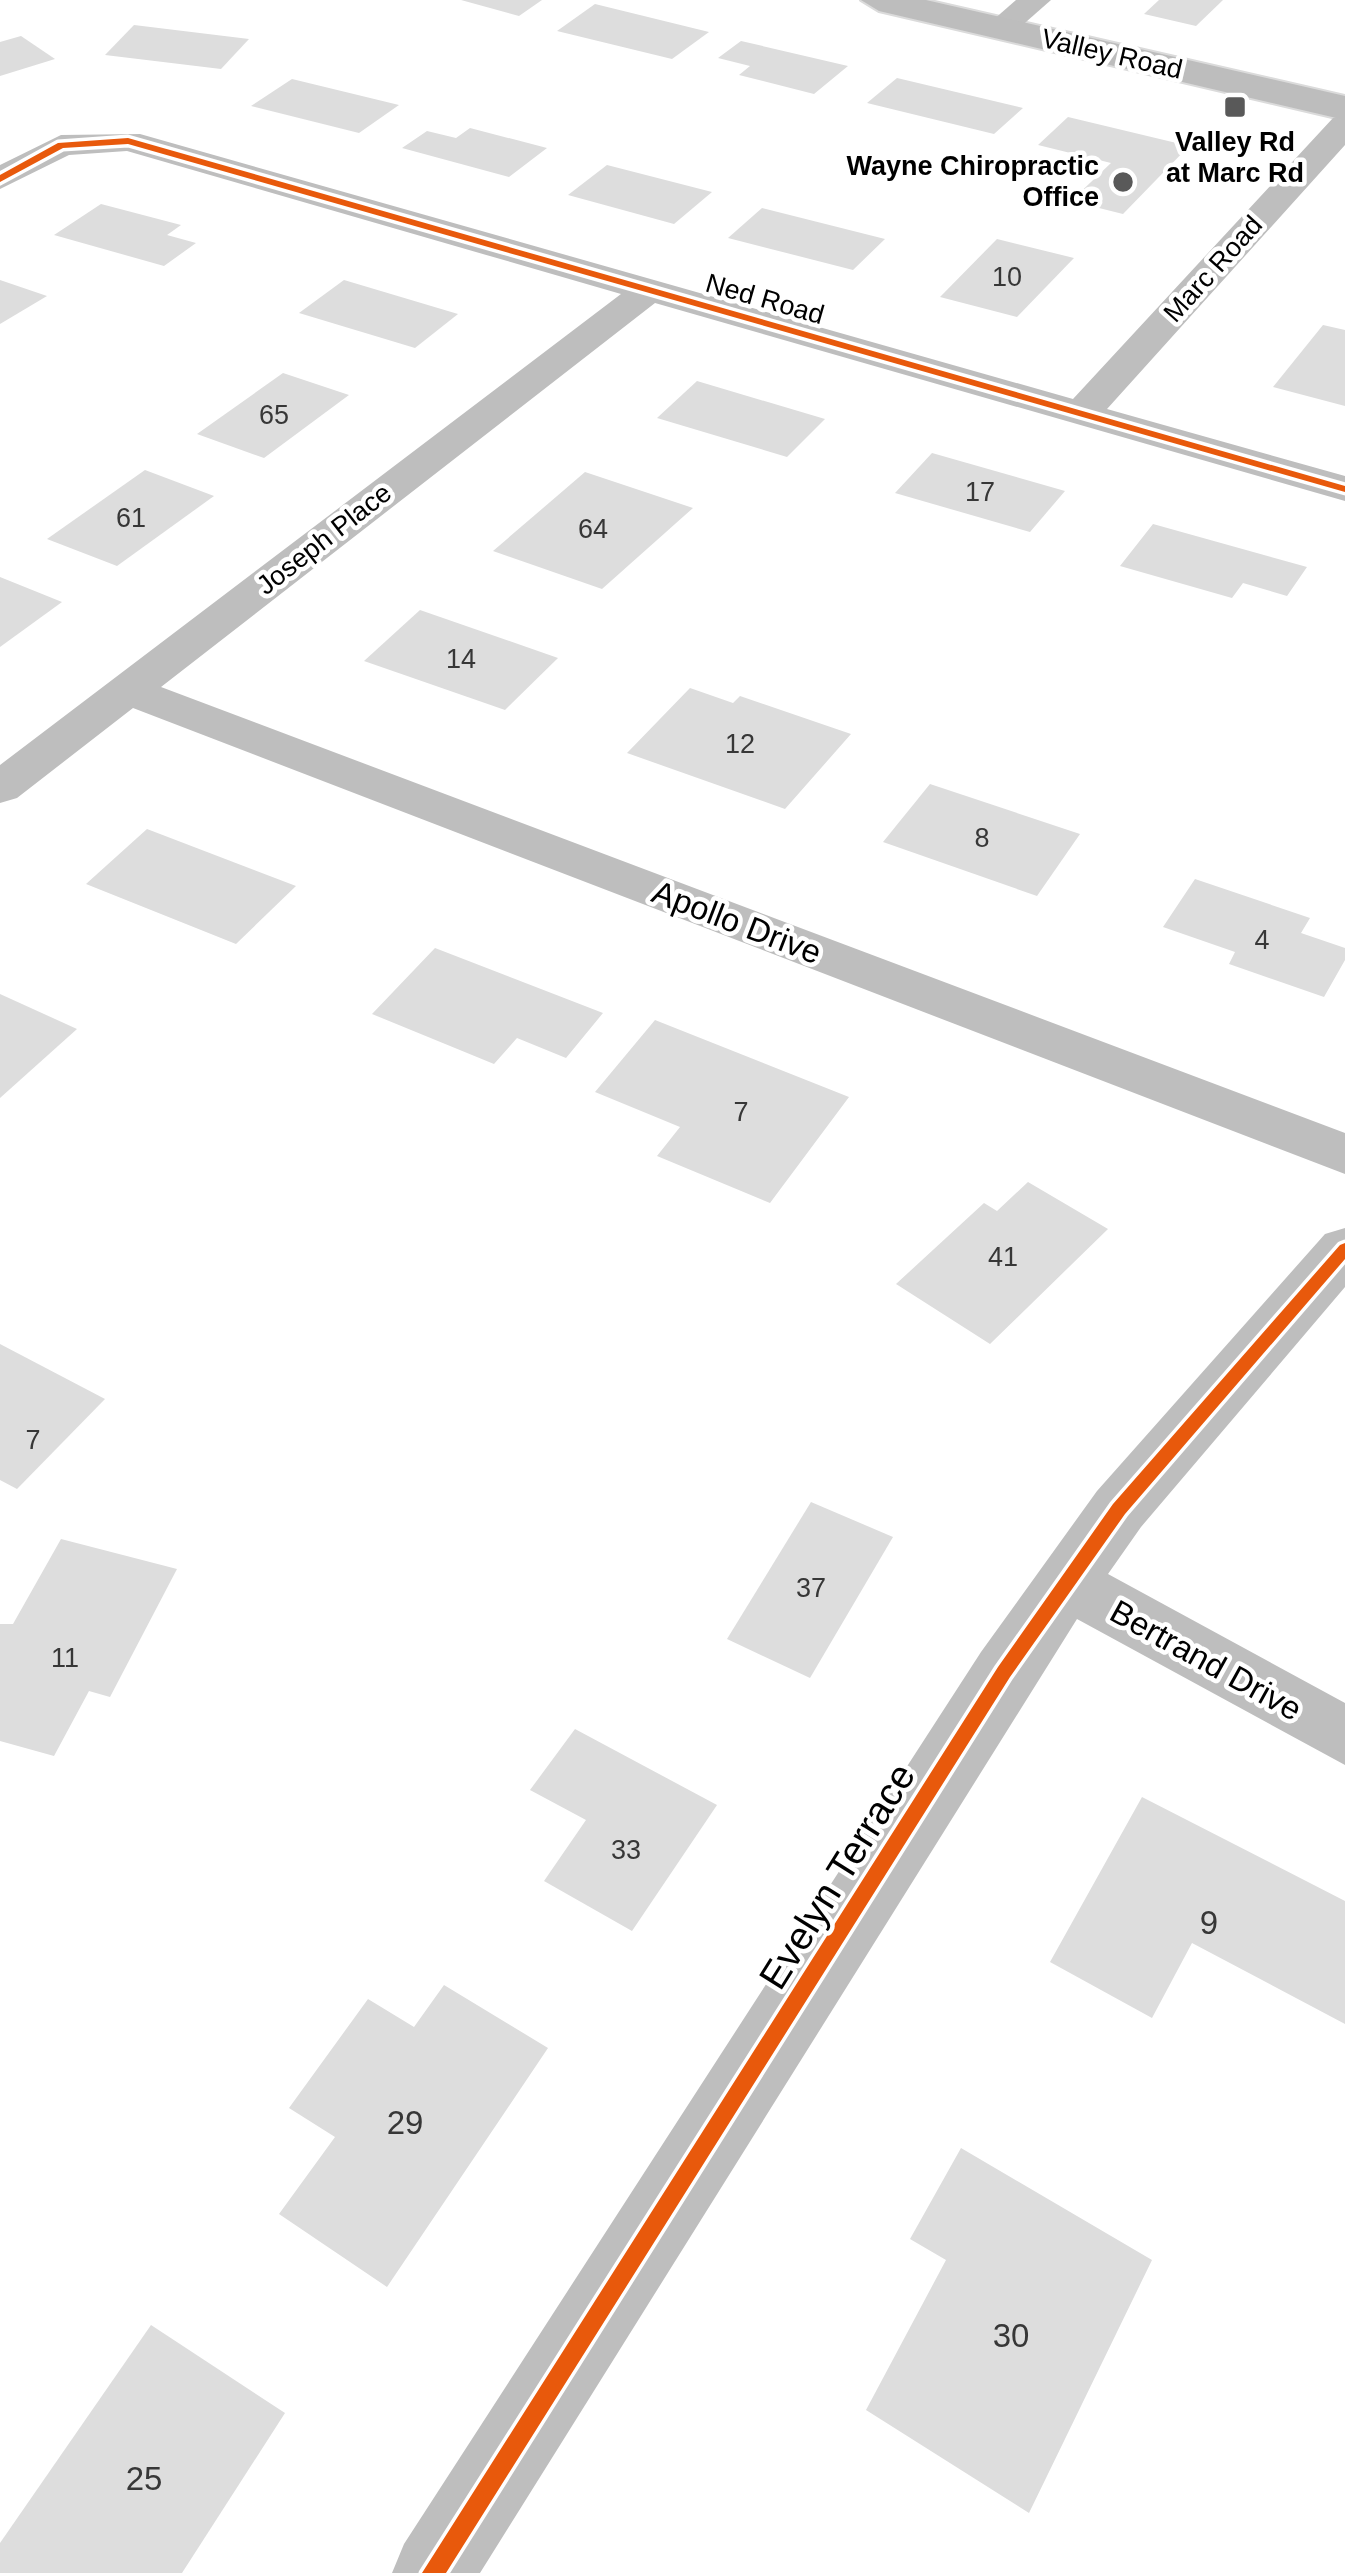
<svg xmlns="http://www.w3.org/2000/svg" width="1345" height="2573" viewBox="0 0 1345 2573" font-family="Helvetica,sans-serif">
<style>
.building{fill:#ddd}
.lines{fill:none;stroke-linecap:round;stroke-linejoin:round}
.primary-casing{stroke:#dbdbdb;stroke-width:4}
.street{fill:#bebebe;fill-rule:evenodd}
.primary{fill:#bdbdbd;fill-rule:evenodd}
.cycleway-casing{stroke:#fff;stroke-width:7}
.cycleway{fill:#e8590c;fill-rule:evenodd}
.poi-dot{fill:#595959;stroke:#fff;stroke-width:4.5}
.labels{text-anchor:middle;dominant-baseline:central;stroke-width:9;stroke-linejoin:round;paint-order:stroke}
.far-street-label{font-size:27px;fill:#000;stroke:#fff}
.far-poi-label{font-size:27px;font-weight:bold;fill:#000;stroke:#fff}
.number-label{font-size:27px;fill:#373737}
.street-label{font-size:33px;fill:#000;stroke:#fff}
.near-number-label{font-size:33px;fill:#373737}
.near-street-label{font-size:39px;fill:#000;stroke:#fff}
</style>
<rect width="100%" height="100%" fill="#fff"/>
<g class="building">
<polygon points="461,0 542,0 519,16"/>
<polygon points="1159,0 1223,0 1196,26 1144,14"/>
<polygon points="595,4 709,32 672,59 557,31"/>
<polygon points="134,25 249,39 221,69 105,55"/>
<polygon points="21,36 55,59 0,76 0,42"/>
<polygon points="741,41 848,66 814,94 739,75 750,66 718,58"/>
<polygon points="897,78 1023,108 994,134 867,103"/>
<polygon points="292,79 399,105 359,133 251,106"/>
<polygon points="1068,117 1189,146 1123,214 1071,201 1111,163 1038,145"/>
<polygon points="470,128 547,148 509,177 402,148 427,131 456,138"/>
<polygon points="607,165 712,192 674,224 568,195"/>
<polygon points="101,204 181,225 167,235 196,243 164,266 54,235"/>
<polygon points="762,208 885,239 853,270 728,238"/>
<polygon points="997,239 1074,258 1017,317 940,297"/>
<polygon points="0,280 47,296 0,324"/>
<polygon points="344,280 458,314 415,348 299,313"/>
<polygon points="1323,325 1345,330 1345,406 1273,387"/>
<polygon points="283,373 349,395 264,458 197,434"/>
<polygon points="697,381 825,419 787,457 657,418"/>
<polygon points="932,453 1065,491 1030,532 895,493"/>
<polygon points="145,470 214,496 117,566 47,539"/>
<polygon points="585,472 693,508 602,589 493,551"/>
<polygon points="1153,524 1307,567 1287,596 1243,583 1232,598 1120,566"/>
<polygon points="0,577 62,602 0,647"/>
<polygon points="420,610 558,658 505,710 364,661"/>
<polygon points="690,688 733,703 740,696 851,734 785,809 627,753"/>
<polygon points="930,784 1080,834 1037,896 883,842"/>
<polygon points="147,829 296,886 236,944 86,884"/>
<polygon points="1195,879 1310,918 1301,933 1345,948 1345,960 1324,997 1229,964 1235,952 1163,927"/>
<polygon points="435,948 603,1013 566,1058 517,1038 494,1064 372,1014"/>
<polygon points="0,994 77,1029 0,1098"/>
<polygon points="655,1020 849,1097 770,1203 657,1156 680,1127 595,1092"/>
<polygon points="1028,1182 1108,1229 990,1344 896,1284 984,1203 997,1211"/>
<polygon points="0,1344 105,1399 17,1489 0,1480"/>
<polygon points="811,1502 893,1537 810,1678 727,1639"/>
<polygon points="61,1539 177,1569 110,1697 89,1691 54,1756 0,1741 0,1624 13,1624"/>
<polygon points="575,1729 717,1805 632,1931 544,1881 586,1820 530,1790"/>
<polygon points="1142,1797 1345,1901 1345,2024 1192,1943 1152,2018 1050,1962"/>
<polygon points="444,1985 548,2048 387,2287 279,2214 335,2137 289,2108 368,1999 414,2027"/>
<polygon points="961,2148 1152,2260 1029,2513 866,2410 946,2260 910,2239"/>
<polygon points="151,2325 285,2413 182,2573 0,2573 0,2543"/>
</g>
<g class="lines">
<g class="primary-casing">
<polygon id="primary" points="861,0 926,0 1345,96 1345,120 879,11"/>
</g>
<g class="street">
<polygon points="1016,0 1051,0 1011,35 989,35 984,28"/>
<polygon points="1345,115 1345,145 1107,409 1345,476 1345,501 655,303 161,687 1345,1133 1345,1174 133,708 17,798 0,803 0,765 621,294 127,151 69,155 0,189 0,165 61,135 140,134 1073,399 1333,118"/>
<polygon points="1345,1228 1345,1287 1141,1527 1108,1574 1345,1703 1345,1765 1077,1619 480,2573 392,2573 404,2544 981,1652 1097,1491 1325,1234"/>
</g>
<use href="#primary" class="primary"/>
<g class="cycleway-casing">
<g id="cycleway">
<polygon points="128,138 1345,486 1345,492 128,144 63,148 0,182 0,175 58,143"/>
<polygon points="1345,1243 1345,1259 1125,1514 1010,1677 446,2573 422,2573 998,1667 1113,1504 1340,1245"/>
</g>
</g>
<use href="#cycleway" class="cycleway"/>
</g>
<g class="poi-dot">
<rect x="1223" y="95" width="24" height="24" rx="6"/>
<circle cx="1123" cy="182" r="12"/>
</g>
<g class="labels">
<g class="far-street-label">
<text transform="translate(1112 54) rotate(13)">Valley Road</text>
<text transform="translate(1213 269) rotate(-48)">Marc Road</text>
<text transform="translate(765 299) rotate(16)">Ned Road</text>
<text transform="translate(324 539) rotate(-38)">Joseph Place</text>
</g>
<g class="far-poi-label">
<text x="1235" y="142">Valley Rd<tspan x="1235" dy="31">at Marc Rd</tspan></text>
<text x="1099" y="166" text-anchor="end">Wayne Chiropractic<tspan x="1099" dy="31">Office</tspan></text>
</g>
<g class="number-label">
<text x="1007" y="277">10</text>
<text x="274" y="415">65</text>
<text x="980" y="492">17</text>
<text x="131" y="518">61</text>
<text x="593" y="529">64</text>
<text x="461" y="659">14</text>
<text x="740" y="744">12</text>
<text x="982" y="838">8</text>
<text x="1262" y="940">4</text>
<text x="741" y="1112">7</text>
<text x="1003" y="1257">41</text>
<text x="33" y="1440">7</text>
<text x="811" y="1588">37</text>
<text x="65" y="1658">11</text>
<text x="626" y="1850">33</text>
</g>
<g class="street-label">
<text transform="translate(737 922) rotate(21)">Apollo Drive</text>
<text transform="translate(1206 1660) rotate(29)">Bertrand Drive</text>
</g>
<g class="near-number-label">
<text x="1209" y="1922">9</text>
<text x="405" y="2122">29</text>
<text x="1011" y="2335">30</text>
<text x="144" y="2478">25</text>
</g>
<g class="near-street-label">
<text transform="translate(837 1876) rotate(-58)">Evelyn Terrace</text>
</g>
</g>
</svg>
